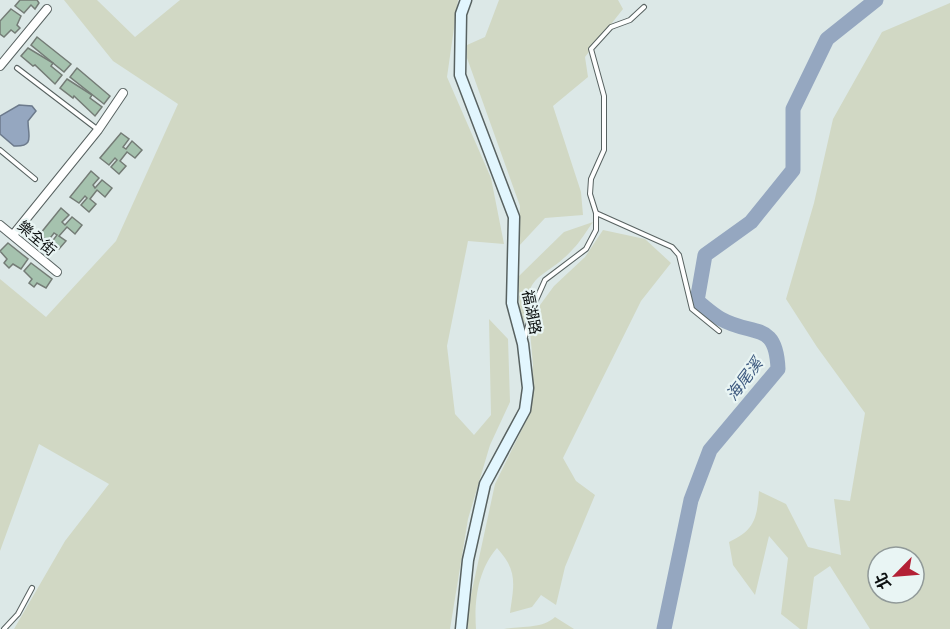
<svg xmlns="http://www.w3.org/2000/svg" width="950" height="629" viewBox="0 0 950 629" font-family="Manrope,'Noto Sans TC',sans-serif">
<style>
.green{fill:#d1d8c4;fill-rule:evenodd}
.water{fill:#95a7c0;stroke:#6c7a8c;stroke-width:1.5}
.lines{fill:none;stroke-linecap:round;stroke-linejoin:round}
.river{stroke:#95a7c0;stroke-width:15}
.building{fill:#a5c2ae;stroke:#747c76;stroke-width:1.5}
.lane-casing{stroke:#586261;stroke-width:6}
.street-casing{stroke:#586261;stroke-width:10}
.secondary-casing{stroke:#586261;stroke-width:13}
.lane{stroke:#fff;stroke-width:4}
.street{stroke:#fff;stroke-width:8}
.secondary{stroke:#e2f6fe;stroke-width:10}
.labels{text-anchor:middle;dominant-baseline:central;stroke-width:4.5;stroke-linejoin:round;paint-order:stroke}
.street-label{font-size:15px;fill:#0d1111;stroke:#e9f5f4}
.water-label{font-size:16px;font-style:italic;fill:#3c587e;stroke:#e9f5f4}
</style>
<rect width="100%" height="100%" fill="#dce8e7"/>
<g class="green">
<polygon points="64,0 97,0 135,37 180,0 458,0 447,77 491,178 504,244 468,241 447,346 455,414 474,435 491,415 489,319 508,339 510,402 490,445 468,519 450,629 14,629 65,541 109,484 39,444 0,551 0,279 46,317 116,241 178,104 113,61"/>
<polygon points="499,0 618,0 623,9 585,57 588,77 553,106 581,192 583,215 545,218 518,247 520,206 467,58 467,45 485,37"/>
<path d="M950,3V629H870L830,566L814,577L807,629H800L781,614L788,558L769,536L755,595L733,565L729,542C755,530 757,518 759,491L786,504L808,547L841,555L834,499L850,501L865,413L817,347L786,299L814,203L833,119L882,32ZM878,557H914V593H878Z"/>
<path d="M593,222C586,231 581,241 573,249C543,282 526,268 525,324L520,311L518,277L564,232Z"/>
<path d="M603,230L645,239L671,263L641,301L563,458L576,481L595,495L565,567L556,605L541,595L532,607L510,613C514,584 518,571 497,548C478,570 474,600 476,629H468V609L495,484L529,415L533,365L529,320L554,286L585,257Z"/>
<path d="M555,617L574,629H504C521,626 542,629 555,617Z"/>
</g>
<path class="water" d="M19,105L32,106L36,111L28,121C28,136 35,147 14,146L0,134V116Z"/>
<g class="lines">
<path class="river" d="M664,629L691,500L710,450L778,369C776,320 753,337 721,319C712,314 705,307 697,301L705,255L751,222L793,170V109L827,39L876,0"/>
</g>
<g class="building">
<polygon points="20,0 37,0 39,3 35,9 31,5 24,13 15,6"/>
<polygon points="11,9 21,16 17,25 20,28 15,33 11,30 4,37 0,34 0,21"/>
<polygon points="37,37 71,64 64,72 31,45"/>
<polygon points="28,48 53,63 51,66 62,75 55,84 35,65 33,66 21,56"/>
<polygon points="77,68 110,96 104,104 70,77"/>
<polygon points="67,79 92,95 90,98 102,107 95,116 74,96 73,98 60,88"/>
<polygon points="121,133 129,139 123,147 126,149 132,141 142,150 135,158 127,152 120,161 126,166 119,174 111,167 117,160 115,158 109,165 100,158"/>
<polygon points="91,171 99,178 93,185 95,188 102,180 112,188 105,197 97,190 90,199 96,204 89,212 81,205 87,198 85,196 79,203 70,197"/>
<polygon points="61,208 69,215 62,222 65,225 72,217 82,225 75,234 67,227 59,236 66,241 59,249 51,243 57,235 54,233 48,241 40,234"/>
<polygon points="8,243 28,259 21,269 13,264 9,268 4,263 7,259 0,251"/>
<polygon points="31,263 52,279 46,288 37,283 34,287 29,283 32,279 24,271"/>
</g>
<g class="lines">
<g class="lane-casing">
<g id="lane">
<polyline points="17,68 97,129"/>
<polyline points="0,150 35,179"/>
<polyline points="596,213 672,247 679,255 692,309 719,331"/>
<polyline points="525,337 533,307 545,280 586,249 596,230 596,213 590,194 591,179 604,150 604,96 591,49 611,27 630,20 644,7"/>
<polyline points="4,629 18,614 32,588"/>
</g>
</g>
<g class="street-casing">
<g id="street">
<polyline points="0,66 47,9"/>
<polyline points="0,225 57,272"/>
<polyline points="13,235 98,130 123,93"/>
</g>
</g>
<g class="secondary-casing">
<polyline id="secondary" points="461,629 468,560 485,484 525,410 528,388 523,344 512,303 514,217 460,75 461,14 466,0"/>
</g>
<use href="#lane" class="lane"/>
<use href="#street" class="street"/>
<use href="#secondary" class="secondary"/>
</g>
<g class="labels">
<g class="street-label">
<text transform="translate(37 238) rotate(40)">樂全街</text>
<text transform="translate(532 312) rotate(79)">福湖路</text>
</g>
<g class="water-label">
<text transform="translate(744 379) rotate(-53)">海尾溪</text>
</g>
</g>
<g transform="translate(896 575) rotate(245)"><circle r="28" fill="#e9f5f4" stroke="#919a99" stroke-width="1.5"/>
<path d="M0-4.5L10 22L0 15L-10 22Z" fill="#b32035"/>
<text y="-9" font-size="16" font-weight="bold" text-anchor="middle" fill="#0d1111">北</text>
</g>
</svg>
